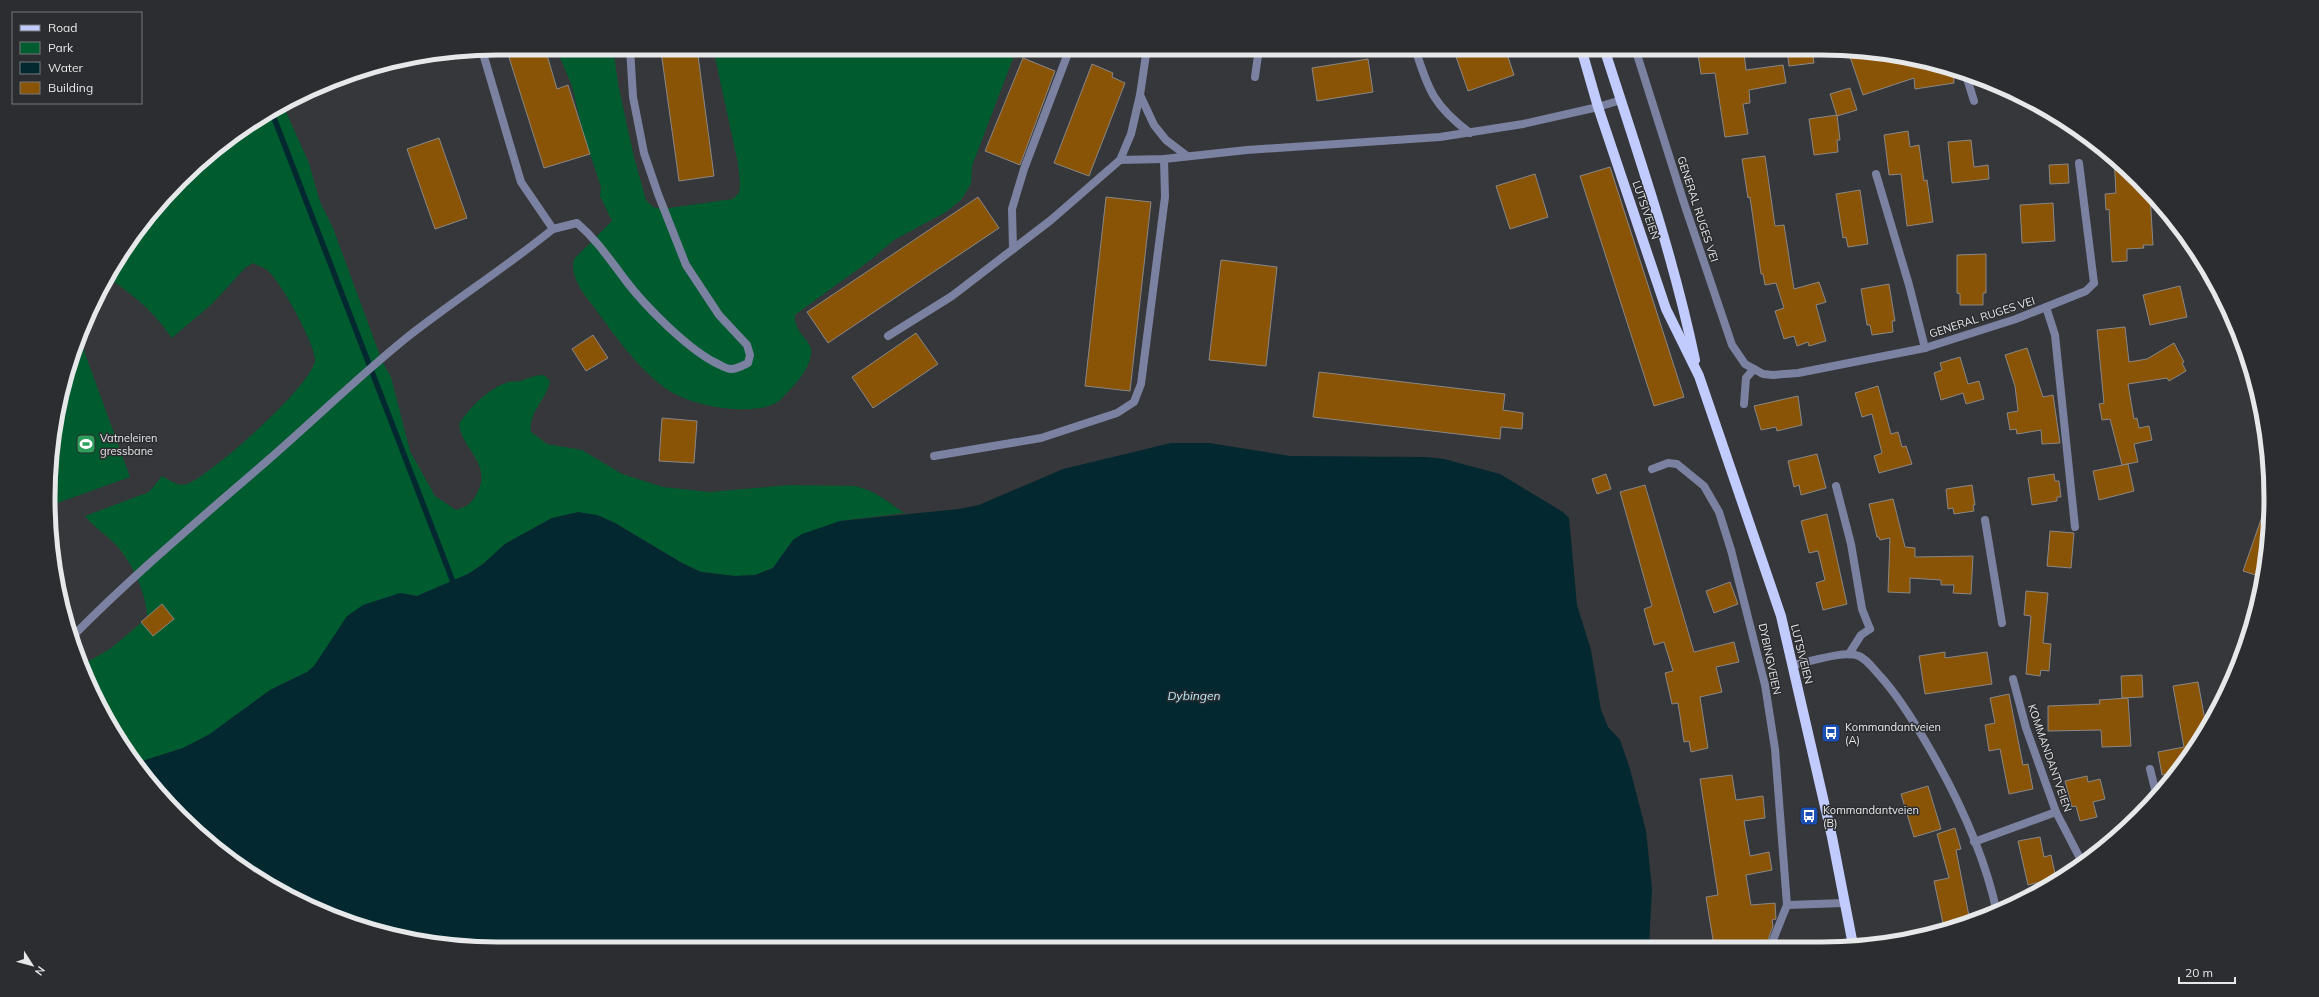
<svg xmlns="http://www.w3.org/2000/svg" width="2319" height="997" viewBox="0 0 2319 997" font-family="Mulish,sans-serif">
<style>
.green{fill:#005b2f}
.water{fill:#032830}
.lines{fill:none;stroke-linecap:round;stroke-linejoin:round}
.stream{stroke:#032830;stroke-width:5.5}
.building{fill:#8a5406;stroke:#8a8785}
.lane{stroke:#7b81a0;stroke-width:8}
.street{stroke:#7b81a0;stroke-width:8}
.primary{stroke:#c2cbfe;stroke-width:10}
.labels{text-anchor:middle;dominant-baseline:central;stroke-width:3;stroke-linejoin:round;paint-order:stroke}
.street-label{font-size:11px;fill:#e7e8ea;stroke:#2c2d30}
.poi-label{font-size:11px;fill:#e7e8ea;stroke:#2c2d30;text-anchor:start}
.water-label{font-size:12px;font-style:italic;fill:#b7e9f7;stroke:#2c2d30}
.rim{fill:none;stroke:#e7e8ea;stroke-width:5}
</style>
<rect width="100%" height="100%" fill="#36373a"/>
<g class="green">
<path d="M556,48H613L618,84L634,157L646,200L653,207L662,209L733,199L739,193L740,184L738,163L713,48H1017L972,166L971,184L961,200L946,212L894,240L872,259L795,315C794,335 814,340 811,355C809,369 796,384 787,393C784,396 780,401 776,403C749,417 689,406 665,388C638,368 619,341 599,314C588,298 569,280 574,259L612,221L600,196L601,187L583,133L572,86Z"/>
<path d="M284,103L286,112L309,163L320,202L333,228L382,361L391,377L410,451L435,496L456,510C467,507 472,503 477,493C493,464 462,450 459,424C470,407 488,389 508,382C512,381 516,382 520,381C529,378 535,375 544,375L550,381C546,401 528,412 531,432L547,444L582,450L622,474L663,487L710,492L789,485L854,486C873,489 888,502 904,513L840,521L793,540L773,568L755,575L735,576L701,572L682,563L615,523L597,515L552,518L505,544L483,564L468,574L417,596L400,593L307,672L270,690L210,734L183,748L136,763L108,724L82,665L110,649L147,618C148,597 131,560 116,545C106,535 94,527 85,516L149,492L162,476C170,480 177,487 187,484C210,476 314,384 315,360C316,346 281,282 269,272C266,268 258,266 253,263L245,268L212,304L172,338C151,309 136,297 107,277L160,202L202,160L273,108Z"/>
<polygon points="79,337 130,477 49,506 57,411 72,353"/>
</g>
<path class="water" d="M1171,443H1209L1290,456L1426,457L1444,459L1500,474L1563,512L1569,518L1577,605L1591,650L1601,710L1608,727L1620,740L1630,769L1646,831L1652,888L1649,946L499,949C470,946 440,945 411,940C338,928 259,885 202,838C176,816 156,790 136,763L183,748L210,734L270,690L307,672L314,666L347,616L363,605L400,593L417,596L468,574L483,564L505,544L552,518L578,512L597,515L615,523L682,563L701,572L735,576L755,575L773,568L793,540L802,534L840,521L959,509L979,505L1063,469Z"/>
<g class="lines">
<polyline class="stream" points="271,110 455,587"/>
</g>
<g class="building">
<polygon points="506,48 545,48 557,89 568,85 590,154 544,168"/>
<polygon points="684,48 697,48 714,176 679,181 661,51"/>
<polygon points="1453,48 1505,48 1514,75 1468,91"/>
<polygon points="1697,48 1725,48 1726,56 1744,53 1746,70 1783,65 1786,83 1749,90 1750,103 1743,104 1748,134 1725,137 1715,73 1701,74"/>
<polygon points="1787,48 1812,48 1814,63 1789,66"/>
<polygon points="1848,51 1908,57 1953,69 1954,83 1915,89 1914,78 1863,95"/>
<polygon points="1023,58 1055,71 1020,165 985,151"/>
<polygon points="1368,59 1373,92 1317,101 1312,68"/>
<polygon points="1092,64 1113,73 1112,77 1125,83 1089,176 1054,163"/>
<polygon points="1850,88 1857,110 1837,116 1830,94"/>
<polygon points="1837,115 1840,140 1837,140 1838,152 1814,155 1809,119"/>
<polygon points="1908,131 1910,147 1919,145 1924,181 1927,180 1933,222 1907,226 1901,174 1889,175 1884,135"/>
<polygon points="439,138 467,218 435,229 407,149"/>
<polygon points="1971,140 1974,167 1988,165 1989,179 1952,183 1948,142"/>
<polygon points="1765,156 1775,226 1784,225 1794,289 1819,282 1826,302 1816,305 1826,341 1809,346 1808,342 1797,346 1794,336 1784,339 1775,311 1784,308 1776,283 1765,285 1763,274 1761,274 1750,197 1748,198 1742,159"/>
<polygon points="2114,157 2150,194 2153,245 2143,245 2144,248 2127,249 2127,261 2112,262 2109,209 2106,210 2105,194 2116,193"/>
<polygon points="2068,164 2069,183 2050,184 2049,165"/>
<polygon points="1610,167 1684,397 1654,406 1580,176"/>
<polygon points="1535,174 1548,217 1510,229 1496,186"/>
<polygon points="1860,190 1868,244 1848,247 1846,237 1843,238 1836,194"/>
<polygon points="978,197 999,228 828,343 807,312"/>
<polygon points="1106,197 1151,202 1130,391 1085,386"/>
<polygon points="2053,203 2055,241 2022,243 2020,205"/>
<polygon points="1986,254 1986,293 1983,293 1983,305 1960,305 1960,294 1957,293 1957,255"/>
<polygon points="1221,260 1277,267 1266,366 1209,360"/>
<polygon points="1889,284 1895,321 1892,321 1893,332 1872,335 1870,325 1867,325 1861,289"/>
<polygon points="2180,286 2187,317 2150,325 2143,295"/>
<polygon points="2125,327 2129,362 2147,359 2174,343 2184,362 2182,363 2186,371 2169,381 2167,378 2128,384 2134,419 2137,418 2139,428 2149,426 2152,440 2134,444 2138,462 2122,465 2110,419 2102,420 2099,404 2104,403 2097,330"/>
<polygon points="916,333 938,364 873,408 852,377"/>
<polygon points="593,335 608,358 586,371 572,349"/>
<polygon points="2027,348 2043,397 2053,395 2060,443 2042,444 2041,430 2017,434 2016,429 2010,430 2007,413 2018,411 2015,386 2005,355"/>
<polygon points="1960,357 1968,384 1979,381 1984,399 1966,404 1963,393 1941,400 1934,373 1942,370 1940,363"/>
<polygon points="1319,372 1505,394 1503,410 1523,413 1522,429 1501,427 1500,439 1313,417"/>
<polygon points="1878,386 1891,434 1898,432 1902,447 1906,446 1912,464 1879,473 1874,456 1882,453 1872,414 1862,417 1855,393"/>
<polygon points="1798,396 1802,425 1777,431 1776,427 1761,430 1754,406"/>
<polygon points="662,418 697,421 694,463 659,461"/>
<polygon points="1817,454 1826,488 1801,495 1799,485 1794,487 1788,461"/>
<polygon points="2128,464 2134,491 2099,500 2093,471"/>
<polygon points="1606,474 1611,489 1597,494 1592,479"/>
<polygon points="2054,474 2055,481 2059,481 2061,497 2057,497 2057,501 2032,505 2028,478"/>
<polygon points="1645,485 1694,652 1734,642 1739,662 1716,667 1722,692 1700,697 1708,748 1691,752 1689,741 1684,742 1678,703 1672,704 1665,673 1673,671 1664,642 1654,645 1644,609 1652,606 1620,492"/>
<polygon points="1972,485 1975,505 1973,505 1974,511 1954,514 1953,508 1948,509 1946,489"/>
<polygon points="1893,499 1905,547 1915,548 1915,557 1973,556 1971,594 1953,593 1954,585 1941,585 1941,580 1910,578 1910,593 1888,592 1890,538 1880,540 1879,537 1877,537 1869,504"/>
<polygon points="2264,511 2269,512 2267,558 2262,577 2243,571"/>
<polygon points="1827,514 1847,604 1823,610 1816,583 1825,580 1818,551 1809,553 1801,521"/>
<polygon points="2050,531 2074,533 2071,568 2047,566"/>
<polygon points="1730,582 1738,604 1714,613 1706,591"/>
<polygon points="2026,591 2048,593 2043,643 2051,644 2049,671 2041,670 2040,676 2026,674 2031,616 2024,615"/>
<polygon points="162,604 174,619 153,636 141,622"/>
<polygon points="1945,652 1945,658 1987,652 1992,684 1925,694 1919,656"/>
<polygon points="2142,675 2143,697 2122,698 2121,676"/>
<polygon points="2198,682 2206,726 2195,749 2174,773 2162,775 2158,752 2184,747 2173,686"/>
<polygon points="2009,694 2023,765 2028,764 2033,789 2009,794 2000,749 1989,751 1985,725 1995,723 1990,698"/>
<polygon points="2128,698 2131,746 2102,747 2101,730 2048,731 2048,706 2100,704 2099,700"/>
<polygon points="1732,775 1736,800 1763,796 1765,818 1744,821 1750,856 1769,852 1772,870 1746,875 1751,905 1775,903 1776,919 1772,920 1773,926 1766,945 1714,946 1706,897 1718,895 1700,779"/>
<polygon points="2087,776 2088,782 2100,779 2105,799 2093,802 2097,817 2080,821 2076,806 2072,807 2065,781"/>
<polygon points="1928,786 1941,829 1914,837 1901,794"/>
<polygon points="1955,828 1961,849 1956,850 1970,921 1944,928 1934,881 1949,878 1937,834"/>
<polygon points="2040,837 2044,857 2051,855 2056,878 2028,885 2018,841"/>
</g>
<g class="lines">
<g class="lane">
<polyline points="1147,48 1140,95 1154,125 1166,140 1187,156"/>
<path d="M1415,48C1428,90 1434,106 1470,133"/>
<polyline points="482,50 521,182 553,229"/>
<polyline points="1255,77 1259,48"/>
<polyline points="1120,160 1131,134 1140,95"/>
<polyline points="2079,163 2094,283"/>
<polyline points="1876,174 1909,285 1925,348"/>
<polyline points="1013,249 1012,209 1024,169 1070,48"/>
<polyline points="2046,307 2055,335 2075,527"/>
<polyline points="888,336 952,296 1051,220 1120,160 1164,159 1247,150 1440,137 1523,124 1598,107 1621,100"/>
<polyline points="1744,404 1746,378 1754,369"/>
<polyline points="934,456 1041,438 1117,413 1134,402 1141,384 1165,197 1164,159"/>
<polyline points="1652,469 1668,463 1677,464 1704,486 1719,512 1731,550"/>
<polyline points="1836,486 1851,544 1862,609 1870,629"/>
<path d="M71,638C133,575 200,519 267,461C313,421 357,378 405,339C453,301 505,268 553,229L577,223C597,240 610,260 626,281C646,307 686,347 714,362C719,364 726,369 731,369C737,369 742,366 748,363L750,355L747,345L719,315L686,265L658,194L644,153L633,97L630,48"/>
<polyline points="2013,679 2026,728 2056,812"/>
</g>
<g class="street">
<polyline points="1635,48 1684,203 1732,345 1745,364 1763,374 1773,375 1798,373 1925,348 2016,319 2086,291 2094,283"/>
<polyline points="1965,72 1974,101"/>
<polyline points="1985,520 2002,623"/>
<polyline points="1731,550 1765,685 1775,749 1787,905 1771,945"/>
<polyline points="1849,654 1861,635 1870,629"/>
<path d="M1793,665C1810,662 1843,650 1859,656C1868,660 1874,670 1881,677C1898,696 1911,717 1924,739C1956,793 1984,851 1997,913"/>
<polyline points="2150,769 2156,793"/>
<polyline points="1974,842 2056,812 2083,864"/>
<polyline points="1787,905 1844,903"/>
</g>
<g class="primary">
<polyline points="1581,48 1598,107 1666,309 1699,376 1781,616 1832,837 1853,945"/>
<path d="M1604,48C1637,151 1673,254 1695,360"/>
</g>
</g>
<defs>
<g id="stadium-square" transform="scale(1)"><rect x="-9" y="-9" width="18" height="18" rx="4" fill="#2e9e5b" stroke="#2c2d30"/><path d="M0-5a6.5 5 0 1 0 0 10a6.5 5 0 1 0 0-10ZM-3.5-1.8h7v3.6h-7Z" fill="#fff"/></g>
<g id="bus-square" transform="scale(1)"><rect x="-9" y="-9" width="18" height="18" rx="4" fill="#1a4fb4" stroke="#2c2d30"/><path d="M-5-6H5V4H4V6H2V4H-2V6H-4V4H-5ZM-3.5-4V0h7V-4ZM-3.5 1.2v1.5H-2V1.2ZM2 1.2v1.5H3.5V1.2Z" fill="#fff"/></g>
</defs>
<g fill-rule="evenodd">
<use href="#stadium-square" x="86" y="444"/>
<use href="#bus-square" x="1831" y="733"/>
<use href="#bus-square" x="1809" y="816"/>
</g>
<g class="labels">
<g class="street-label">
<text transform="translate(1698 209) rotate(72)">GENERAL RUGES VEI</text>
<text transform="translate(1646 210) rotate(71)">LUTSIVEIEN</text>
<text transform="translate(1982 317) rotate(-18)">GENERAL RUGES VEI</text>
<text transform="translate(1802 654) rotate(76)">LUTSIVEIEN</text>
<text transform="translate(1770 659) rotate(78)">DYBINGVEIEN</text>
<text transform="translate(2050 758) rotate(71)">KOMMANDANTVEIEN</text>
</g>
<g class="poi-label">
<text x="100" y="438">Vatneleiren<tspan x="100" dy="13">gressbane</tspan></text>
<text x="1845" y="727">Kommandantveien<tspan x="1845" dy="13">(A)</tspan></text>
<text x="1823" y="810">Kommandantveien<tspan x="1823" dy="13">(B)</tspan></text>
</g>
<g class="water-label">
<text x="1194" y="695">Dybingen</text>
</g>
</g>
<path d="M0 0H2319V997H0ZM498 55H1821A443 443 0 0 1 2264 498V499A443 443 0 0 1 1821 942H498A443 443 0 0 1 55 499V498A443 443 0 0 1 498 55Z" fill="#2c2d30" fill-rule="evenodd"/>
<path class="rim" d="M498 55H1821A443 443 0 0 1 2264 498V499A443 443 0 0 1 1821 942H498A443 443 0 0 1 55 499V498A443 443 0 0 1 498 55Z"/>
<rect x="12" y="12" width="130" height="92" fill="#2c2d30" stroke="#77787a"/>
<rect x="20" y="25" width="20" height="6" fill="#c2cbfe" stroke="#77787a"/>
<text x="48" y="32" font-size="12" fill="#e7e8ea">Road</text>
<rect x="20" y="42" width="20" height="12" fill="#005b2f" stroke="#77787a"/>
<text x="48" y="52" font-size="12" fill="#e7e8ea">Park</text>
<rect x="20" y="62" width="20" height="12" fill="#032830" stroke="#77787a"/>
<text x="48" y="72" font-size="12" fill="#e7e8ea">Water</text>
<rect x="20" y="82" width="20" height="12" fill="#8a5406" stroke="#77787a"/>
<text x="48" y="92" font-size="12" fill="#e7e8ea">Building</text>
<g transform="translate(32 965) rotate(126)" stroke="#2c2d30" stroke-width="3" paint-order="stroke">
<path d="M0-3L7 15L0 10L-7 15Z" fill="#e7e8ea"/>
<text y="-6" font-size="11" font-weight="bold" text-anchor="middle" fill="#e7e8ea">N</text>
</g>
<path d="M2179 977v6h56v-6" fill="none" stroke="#e7e8ea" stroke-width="2"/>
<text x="2185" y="977" font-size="12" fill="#e7e8ea" stroke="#2c2d30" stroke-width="3" paint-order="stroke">20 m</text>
</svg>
